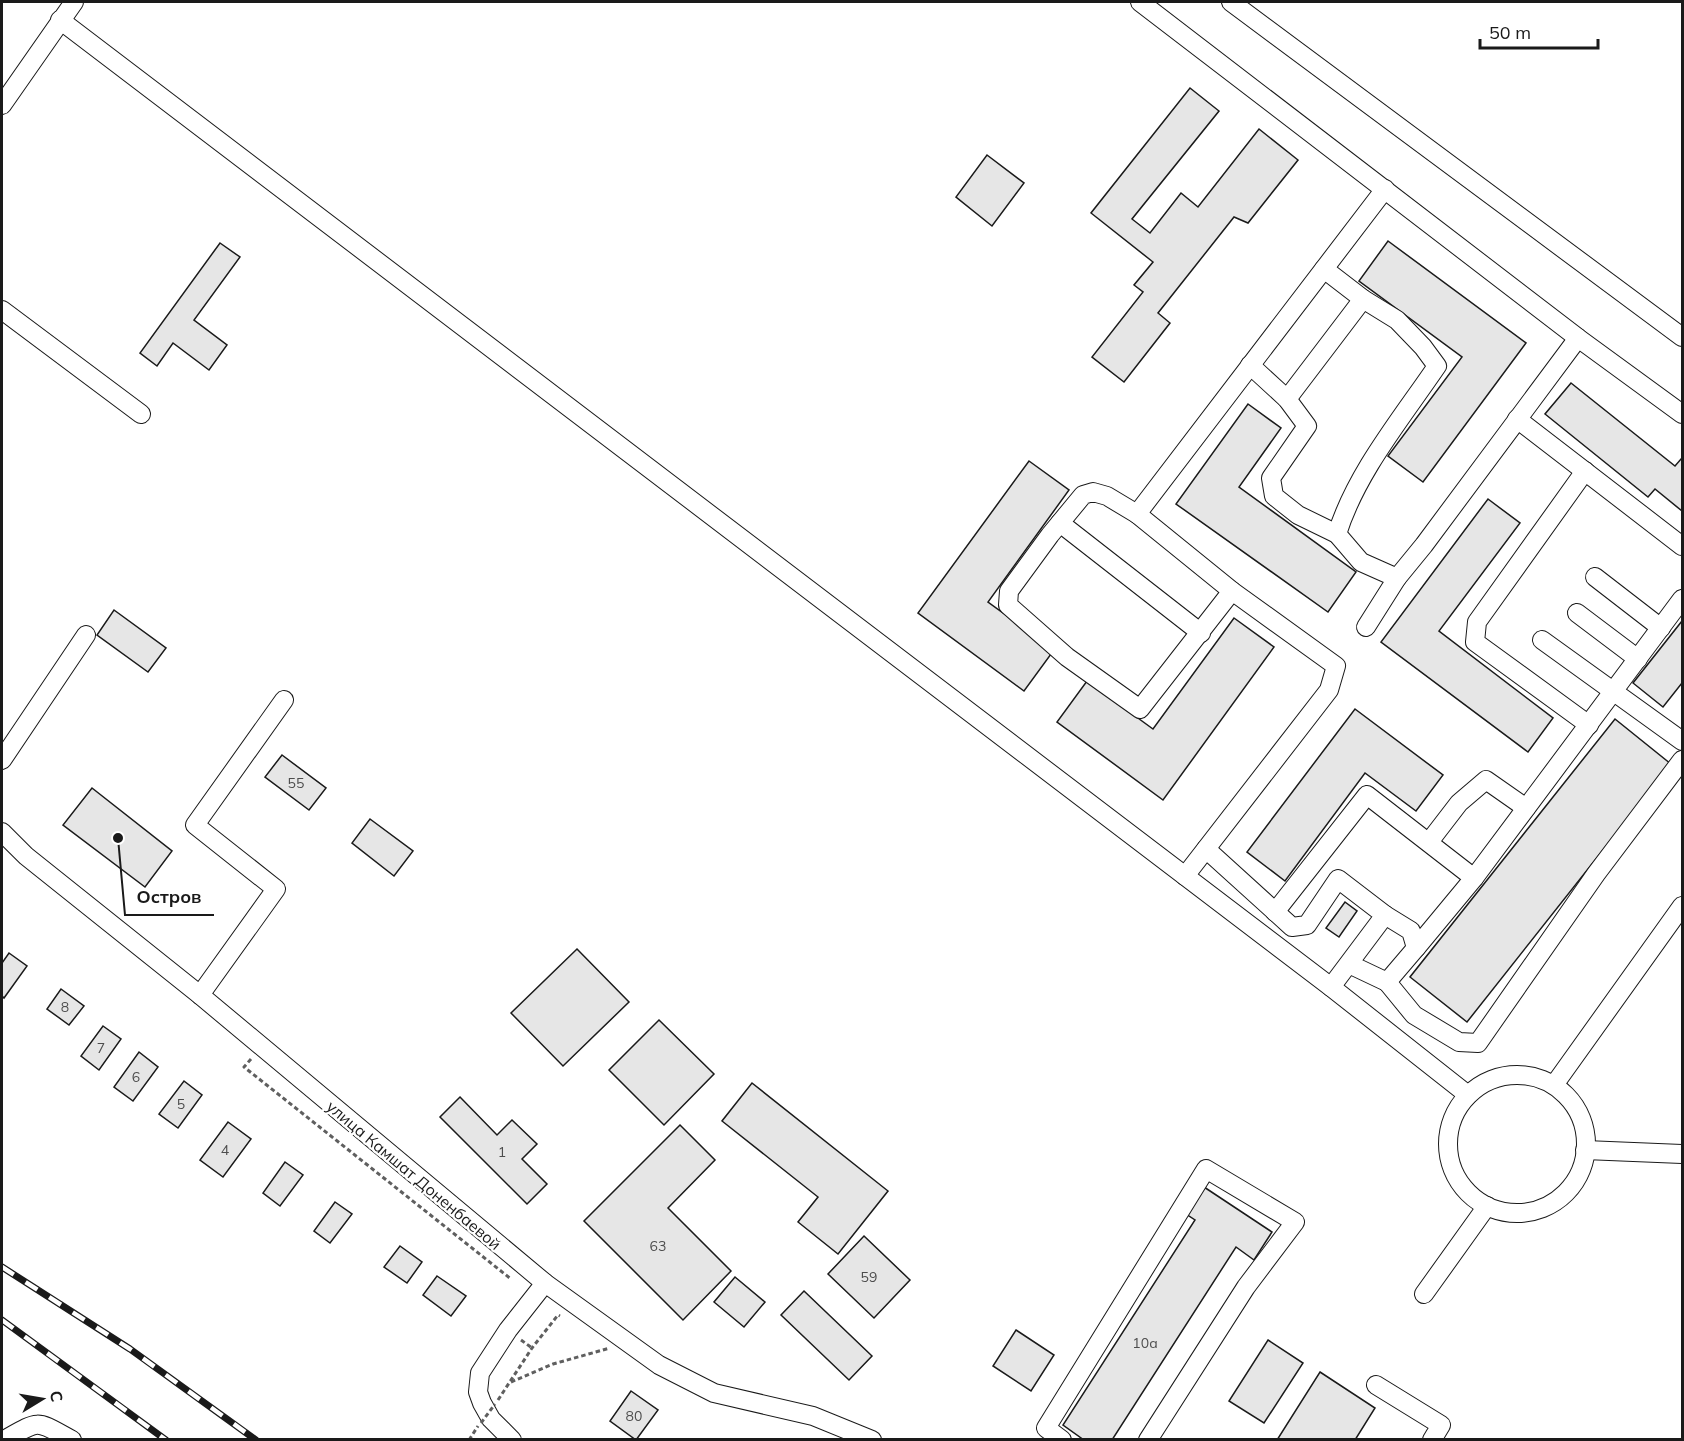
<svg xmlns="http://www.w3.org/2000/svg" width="1684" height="1441" viewBox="0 0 1684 1441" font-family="Mulish,sans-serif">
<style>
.building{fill:#e6e6e6;stroke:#1a1a1a;stroke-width:1.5}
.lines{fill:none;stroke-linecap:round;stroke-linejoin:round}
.minor-casing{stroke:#1a1a1a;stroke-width:20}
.path{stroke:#5f5f5f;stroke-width:3;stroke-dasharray:4.5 3;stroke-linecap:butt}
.minor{stroke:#fff;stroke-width:18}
.rail-casing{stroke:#1a1a1a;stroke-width:7}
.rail{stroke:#fff;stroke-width:4.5;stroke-dasharray:14;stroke-linecap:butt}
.path-bridge{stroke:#5f5f5f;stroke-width:3;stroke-dasharray:4.5 3;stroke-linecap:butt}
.labels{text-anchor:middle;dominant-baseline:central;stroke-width:4.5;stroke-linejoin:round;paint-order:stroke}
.number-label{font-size:14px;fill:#4d4d4d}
.street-label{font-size:16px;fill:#1a1a1a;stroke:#fff}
.leader{fill:none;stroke:#1a1a1a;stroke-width:2}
.callout-dot{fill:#1a1a1a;stroke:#fff;stroke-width:2}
.callout-label{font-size:18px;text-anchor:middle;font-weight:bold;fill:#1a1a1a;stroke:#fff;stroke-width:4.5;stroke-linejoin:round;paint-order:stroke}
</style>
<rect width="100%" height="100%" fill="#fff"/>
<g class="building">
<polygon points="1190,88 1219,111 1132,219 1150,233 1181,193 1198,207 1259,129 1298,160 1248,223 1234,217 1158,313 1170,323 1124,382 1092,357 1143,292 1134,285 1153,262 1091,213"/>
<polygon points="987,155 1024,183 992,226 956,197"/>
<polygon points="1388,241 1526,343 1423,482 1388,456 1462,357 1359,281"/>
<polygon points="220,243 240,257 194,320 227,345 209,370 173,343 157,366 140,353"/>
<polygon points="1571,383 1675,466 1681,459 1682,460 1682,511 1655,489 1648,497 1545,414"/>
<polygon points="1248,404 1281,428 1239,487 1356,572 1328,612 1176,504"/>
<polygon points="1029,461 1069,490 988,602 1054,650 1024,691 918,613"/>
<polygon points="1488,499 1520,523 1439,631 1553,718 1528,752 1381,642"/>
<polygon points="114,610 166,648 148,672 97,635"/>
<polygon points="1234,618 1274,647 1163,800 1057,722 1087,681 1153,729"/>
<polygon points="1682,621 1682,683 1663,707 1633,683"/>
<polygon points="1355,709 1443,775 1416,811 1365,773 1285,881 1247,852"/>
<polygon points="1615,719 1671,764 1467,1022 1410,977"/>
<polygon points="282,755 326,788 309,810 265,777"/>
<polygon points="92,788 172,851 145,887 63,825"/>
<polygon points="370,819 413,851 394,876 352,843"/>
<polygon points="1345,902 1357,911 1339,937 1326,928"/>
<polygon points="577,949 629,1002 563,1066 511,1013"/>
<polygon points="9,953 27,966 4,998 2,996 2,963"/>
<polygon points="61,989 84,1006 69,1025 47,1009"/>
<polygon points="659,1020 714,1074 664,1125 609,1070"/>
<polygon points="103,1026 121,1039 99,1070 81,1056"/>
<polygon points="139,1052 158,1067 133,1101 114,1087"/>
<polygon points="184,1081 202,1095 178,1128 159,1114"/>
<polygon points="752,1083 888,1191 838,1254 798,1222 818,1197 722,1121"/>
<polygon points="460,1097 497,1135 512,1120 537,1144 522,1159 547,1184 527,1204 440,1117"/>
<polygon points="228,1122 251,1139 223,1177 200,1160"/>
<polygon points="680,1125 715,1160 668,1208 731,1271 683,1320 584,1221"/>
<polygon points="285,1162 303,1175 280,1206 263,1193"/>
<polygon points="1204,1187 1272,1232 1254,1260 1236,1247 1112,1440 1084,1440 1063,1425 1195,1220 1186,1214"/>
<polygon points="335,1202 352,1214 330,1243 314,1231"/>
<polygon points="864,1236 910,1280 874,1318 828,1274"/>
<polygon points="400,1246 422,1262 407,1283 384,1267"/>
<polygon points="437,1276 466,1296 451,1316 423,1295"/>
<polygon points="735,1277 765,1302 744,1327 714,1302"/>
<polygon points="804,1291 872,1356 849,1380 781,1315"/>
<polygon points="1016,1330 1054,1355 1031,1391 993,1366"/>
<polygon points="1268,1340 1303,1363 1264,1423 1229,1401"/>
<polygon points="1320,1372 1375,1408 1355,1440 1277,1440"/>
<polygon points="631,1391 658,1410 636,1440 610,1421"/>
</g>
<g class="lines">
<g class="minor-casing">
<g id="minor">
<polyline points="1140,2 1578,338 1682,414"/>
<polyline points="1231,2 1682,337"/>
<polyline points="60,20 1331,987 1468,1095"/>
<polyline points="2,105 74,2"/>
<path d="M1324,269L1363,299L1397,320L1423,347L1437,366C1401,419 1356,473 1337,534L1361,562L1397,578L1424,545L1578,338"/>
<polyline points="2,310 141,414"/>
<polyline points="1250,365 1287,399 1307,426 1271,478 1274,496 1298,515 1337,534"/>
<polyline points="1287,399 1363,299"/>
<polyline points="1517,419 1682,546"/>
<polyline points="1585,471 1477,622 1475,642 1589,725"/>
<polygon points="1093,492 1107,496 1137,514 1232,591 1140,709 1067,657 1008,605 1009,591 1050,535 1083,495"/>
<polyline points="1137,514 1385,189"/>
<polyline points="1060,523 1201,633"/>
<polyline points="1595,577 1661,628"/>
<polyline points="1577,613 1638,659"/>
<polyline points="1366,627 1397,578"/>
<polyline points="1542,640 1682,741"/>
<polyline points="2,760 86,635"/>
<polyline points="2,832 26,856 200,995 545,1283 659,1365 714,1393 813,1416 872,1440"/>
<polyline points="1429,842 1459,803 1486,780 1526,808"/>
<polyline points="1206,849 1292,927 1307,925 1338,879 1385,915 1331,987"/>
<polyline points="1185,876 1329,690 1336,666 1232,591"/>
<polyline points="1275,912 1367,795 1474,878"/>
<polyline points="1416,948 1474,878 1682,599"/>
<polyline points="1349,964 1387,982 1416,948 1411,931 1385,915"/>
<polyline points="1387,982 1414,1015 1459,1042 1478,1043 1596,874 1682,760"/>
<polyline points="200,995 276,889 195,825 284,700"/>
<circle cx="1517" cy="1144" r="69"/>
<polyline points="1554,1085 1682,906"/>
<polyline points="1585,1150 1682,1154"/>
<polyline points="1424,1294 1487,1206"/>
<polyline points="1376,1385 1441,1425 1432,1440"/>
<path d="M4,1440C41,1419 35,1420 72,1440"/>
<polyline points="512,1440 491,1419 482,1403 478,1392 480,1373 508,1330 545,1283"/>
<polyline points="1062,1440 1046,1428 1206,1169 1295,1222 1246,1287 1148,1440"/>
</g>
</g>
<g class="path">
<polyline points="251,1059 244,1067 511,1279"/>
<polyline points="521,1340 532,1348"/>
<polyline points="511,1382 553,1364 610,1348"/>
<polyline points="498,1400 532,1348 558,1315 560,1316"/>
<polyline points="469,1440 478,1426"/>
</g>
<use href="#minor" class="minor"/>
<g class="rail-casing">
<g id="rail">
<polyline points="2,1267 130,1349 256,1440"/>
<polyline points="2,1320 166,1440"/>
</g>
</g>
<use href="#rail" class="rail"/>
<polyline class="path-bridge" points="481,1423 495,1404"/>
</g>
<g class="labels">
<g class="number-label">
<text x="296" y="783">55</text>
<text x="65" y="1007">8</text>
<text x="101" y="1048">7</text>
<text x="136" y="1077">6</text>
<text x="181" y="1104">5</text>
<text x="225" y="1150">4</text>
<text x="502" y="1152">1</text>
<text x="658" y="1246">63</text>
<text x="869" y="1277">59</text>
<text x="1145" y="1343">10а</text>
<text x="634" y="1416">80</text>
</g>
<g class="street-label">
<text transform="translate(414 1175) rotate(40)">улица Камшат Доненбаевой</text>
</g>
</g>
<path class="leader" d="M118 838L125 915H214"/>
<circle class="callout-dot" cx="118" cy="838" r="6"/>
<g class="callout-label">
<text x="169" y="903">Остров</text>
</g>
<rect width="1684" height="1441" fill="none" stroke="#1a1a1a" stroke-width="6"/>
<g transform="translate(42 1399) rotate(79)" stroke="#ffffff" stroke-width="4.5" paint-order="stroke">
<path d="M0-4.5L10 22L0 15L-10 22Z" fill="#1a1a1a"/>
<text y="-9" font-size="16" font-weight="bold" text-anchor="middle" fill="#1a1a1a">С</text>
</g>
<path d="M1480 39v9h118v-9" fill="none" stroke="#1a1a1a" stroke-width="3"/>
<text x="1489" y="39" font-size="18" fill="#1a1a1a" stroke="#ffffff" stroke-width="4.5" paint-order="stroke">50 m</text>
</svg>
